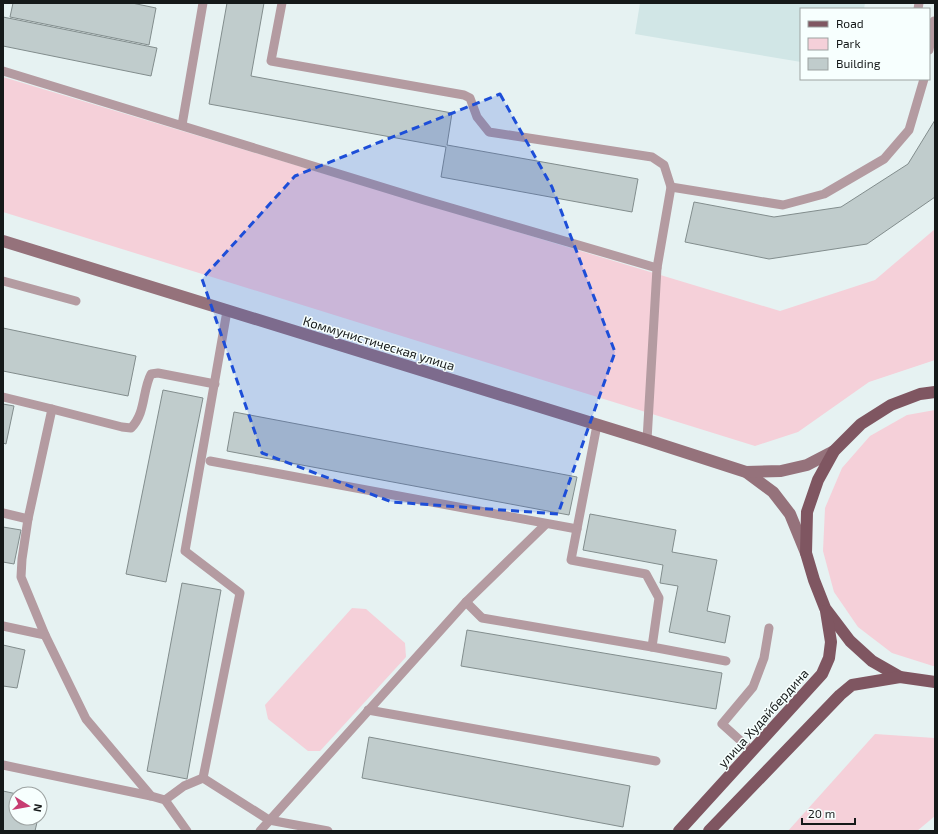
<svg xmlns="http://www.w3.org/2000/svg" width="938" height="834" viewBox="0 0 938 834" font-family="'Exo 2',sans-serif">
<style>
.built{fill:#d1e6e6}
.green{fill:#f5d0d9}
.building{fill:#c0cccc;stroke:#828d8d}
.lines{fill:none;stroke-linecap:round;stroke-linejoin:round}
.lane{stroke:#b49ba1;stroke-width:9}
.secondary{stroke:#95727b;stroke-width:12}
.primary{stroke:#7f5661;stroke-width:12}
.marked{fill:#1d4ed8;fill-opacity:0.2;stroke:#1d4ed8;stroke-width:3;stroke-dasharray:8 5;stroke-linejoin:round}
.labels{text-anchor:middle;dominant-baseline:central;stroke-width:3;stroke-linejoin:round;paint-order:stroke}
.street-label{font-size:13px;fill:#151919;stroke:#f7fffe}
</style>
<rect width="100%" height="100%" fill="#e6f2f2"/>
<polygon class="built" points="640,3 865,3 864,9 801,9 801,62 635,34"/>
<g class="green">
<polygon points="3,77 780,311 875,280 935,229 935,360 869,382 798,432 755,446 3,212"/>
<polygon points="935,410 935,666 933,666 892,653 858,627 834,592 823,551 825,508 842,468 870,436 907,415"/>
<polygon points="352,608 366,609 405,643 406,657 320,751 308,751 268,719 265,705"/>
<polygon points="875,734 935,738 935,816 917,831 788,831"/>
</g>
<g class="building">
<polygon points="13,3 132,3 156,8 149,45 10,17"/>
<polygon points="227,3 264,3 251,76 452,113 447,145 638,179 632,212 441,177 446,147 209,104"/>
<polygon points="3,17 157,48 151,76 3,46"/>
<polygon points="935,120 935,197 867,244 769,259 685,242 694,202 774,217 841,207 908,164"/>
<polygon points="3,328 136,356 128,396 3,371"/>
<polygon points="163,390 203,398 166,582 126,574"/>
<polygon points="3,404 14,406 6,444 3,443"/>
<polygon points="234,412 577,477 569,515 227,451"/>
<polygon points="590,514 676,530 672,552 717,560 707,611 730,616 725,643 669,632 678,586 660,583 663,565 583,550"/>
<polygon points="3,527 21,530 14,564 3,562"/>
<polygon points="182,583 221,590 187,779 147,771"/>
<polygon points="467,630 722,673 716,709 461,666"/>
<polygon points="3,645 25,650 17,688 3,686"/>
<polygon points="369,737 630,786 623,827 362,778"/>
<polygon points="3,791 17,794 16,818 38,818 35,831 3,831"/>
</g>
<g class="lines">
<g class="lane">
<polyline points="282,3 271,61 464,95 470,98 477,117 489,132 652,157 664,165 671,187 657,268 647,440"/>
<polyline points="918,9 919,3"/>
<polyline points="929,50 934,21"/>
<polyline points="3,71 424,200 657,268"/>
<polyline points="182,125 203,3"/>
<polyline points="671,187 783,205 824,194 884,159 909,130 924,79"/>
<polyline points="3,281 76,301"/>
<polyline points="3,397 52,409 28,519 22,559 21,577 45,635 86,719 151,796 165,800 187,831"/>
<path d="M52,409L122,427L131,428C146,413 142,391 151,374L158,373L215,384"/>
<polyline points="597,425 571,560 646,574 659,598 652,647 726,661"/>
<polyline points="210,461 577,529"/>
<polyline points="3,513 28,519"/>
<polyline points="466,602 482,618 652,647"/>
<polyline points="3,626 45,635"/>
<polyline points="368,710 656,761"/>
<polyline points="752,751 722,724 753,687 764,658 769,628"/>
<polyline points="3,765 151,796"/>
<polyline points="203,778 269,820 328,831"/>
<polyline points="165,800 184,786 203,778 240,593 185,551 227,311"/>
<polyline points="260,831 466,602 546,524"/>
</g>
<g class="secondary">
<polyline points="3,241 647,440 746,472 773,492 790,514 806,553"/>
<polyline points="746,472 781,471 807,465 834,451"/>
</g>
<g class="primary">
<polyline points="935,392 920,394 891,405 861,424 834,451 818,480 807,512 806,553 814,580 825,608 850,641 872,661 900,677 935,682"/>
<polyline points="679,831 822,674 829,658 831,642 826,611"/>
<polyline points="709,831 840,695 852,685 900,677"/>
</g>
</g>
<path class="marked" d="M500,94L552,187L615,352L558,514L392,502L262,453L202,279L295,176Z"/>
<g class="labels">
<g class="street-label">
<text transform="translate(379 343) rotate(17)">Коммунистическая улица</text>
<text transform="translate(763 718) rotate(-48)">улица Худайбердина</text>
</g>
</g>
<rect width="938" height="834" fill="none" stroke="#151919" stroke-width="8"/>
<rect x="800" y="8" width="130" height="72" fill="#f7fffe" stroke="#9da3a2"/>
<rect x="808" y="21" width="20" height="6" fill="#7f5661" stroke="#9da3a2"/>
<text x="836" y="28" font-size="12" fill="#151919">Road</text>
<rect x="808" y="38" width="20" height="12" fill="#f5d0d9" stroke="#9da3a2"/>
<text x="836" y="48" font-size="12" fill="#151919">Park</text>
<rect x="808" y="58" width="20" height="12" fill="#c0cccc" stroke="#9da3a2"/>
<text x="836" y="68" font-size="12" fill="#151919">Building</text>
<g transform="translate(28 806) rotate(101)"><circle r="19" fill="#f7fffe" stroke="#9da3a2"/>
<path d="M0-3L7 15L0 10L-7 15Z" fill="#c73c71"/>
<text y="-6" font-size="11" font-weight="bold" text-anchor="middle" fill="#151919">N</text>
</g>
<path d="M802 818v6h53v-6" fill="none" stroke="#151919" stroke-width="2"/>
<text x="808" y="818" font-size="12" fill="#151919" stroke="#f7fffe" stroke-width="3" paint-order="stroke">20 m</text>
</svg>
